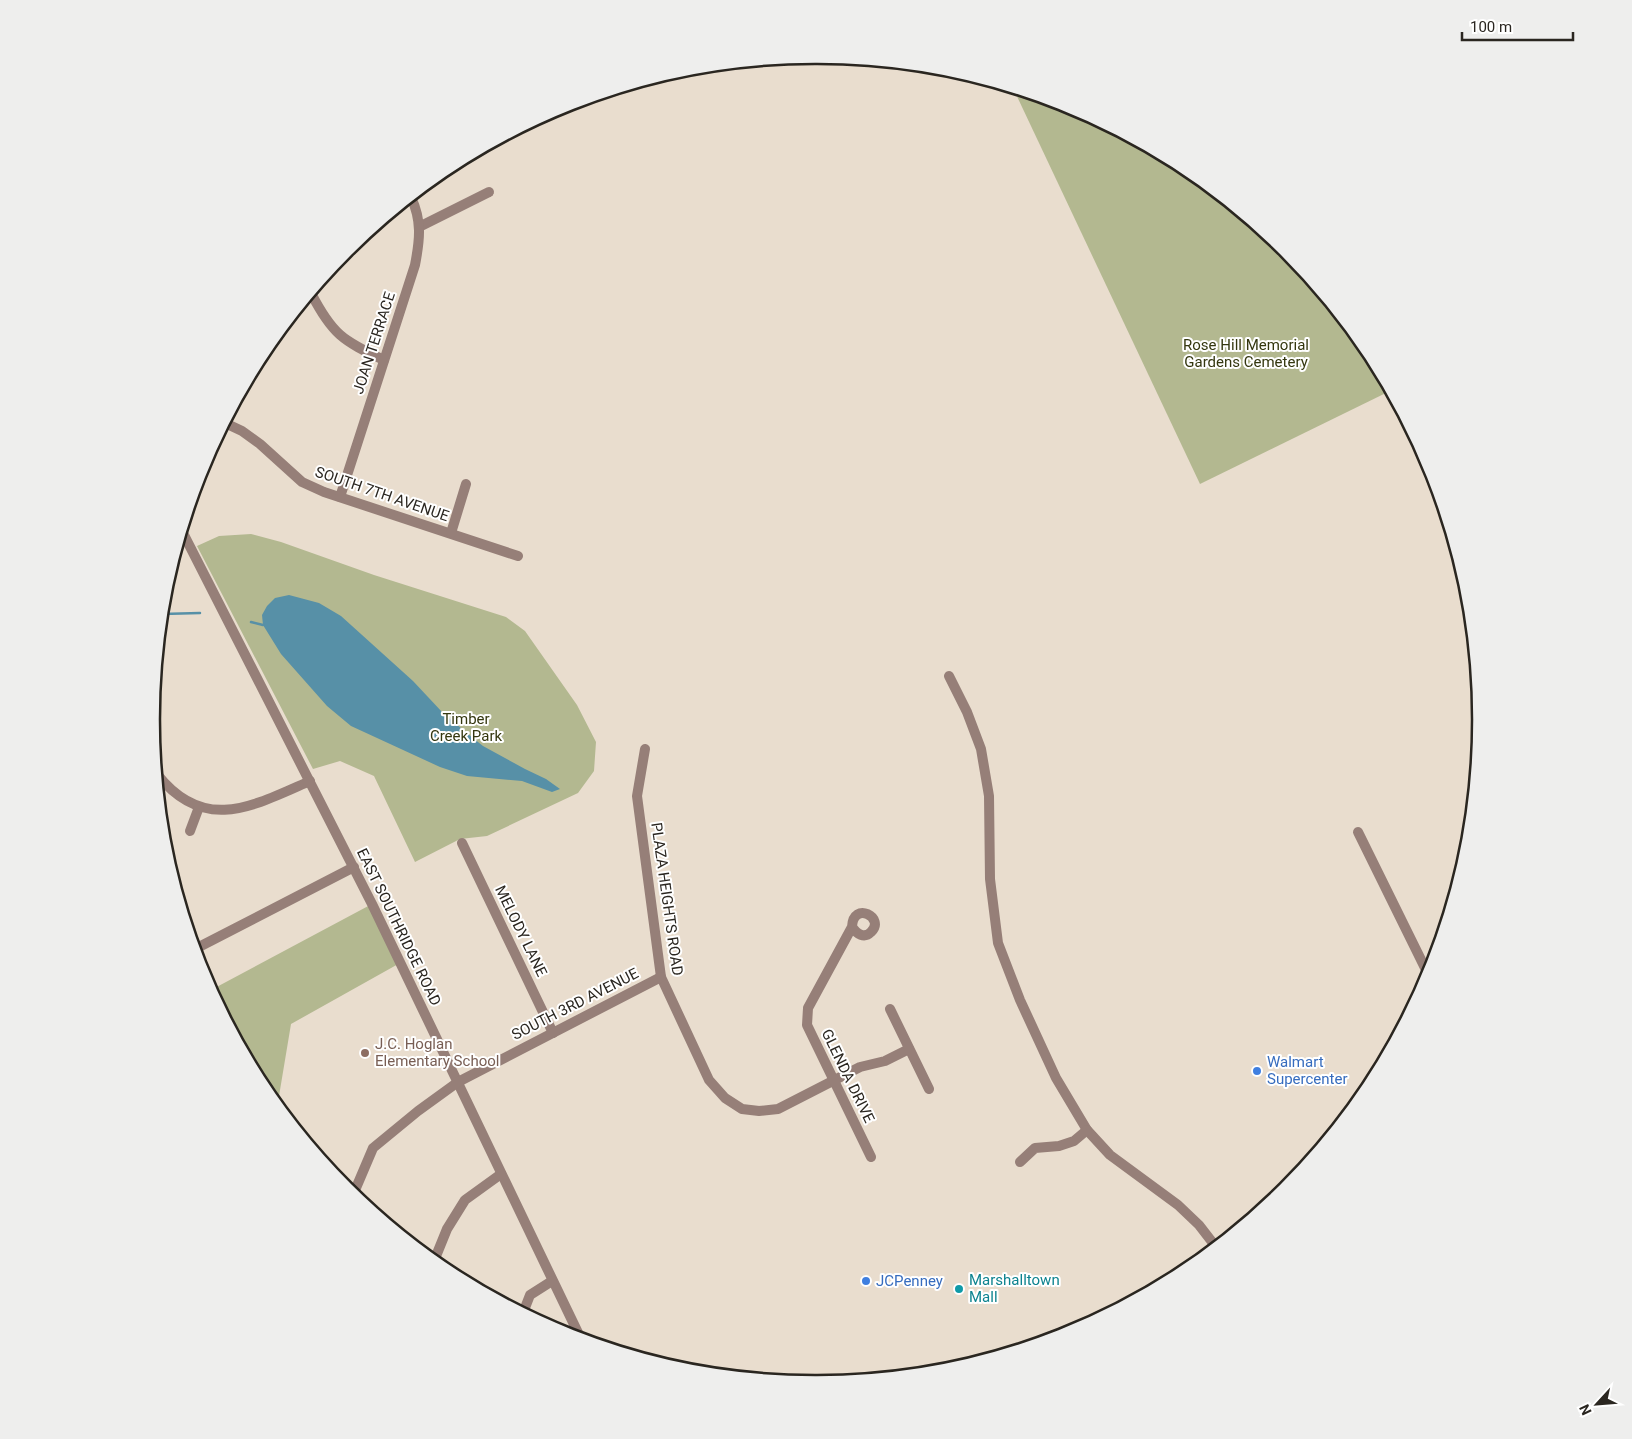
<svg xmlns="http://www.w3.org/2000/svg" width="1632" height="1439" viewBox="0 0 1632 1439" font-family="Roboto,sans-serif">
<style>
.green{fill:#b3b890}
.water{fill:#5790a7}
.lines{fill:none;stroke-linecap:round;stroke-linejoin:round}
.stream{stroke:#5790a7;stroke-width:2.5}
.minor{stroke:#967f78;stroke-width:10}
.education-dot{fill:#8d6e63;stroke:#fff;stroke-width:2}
.shop-dot{fill:#3f7fe0;stroke:#fff;stroke-width:2}
.culture-dot{fill:#0f9aa8;stroke:#fff;stroke-width:2}
.labels{text-anchor:middle;dominant-baseline:central;stroke-width:4;stroke-linejoin:round;paint-order:stroke}
.street-label{font-size:15px;fill:#2a2620;stroke:#fff}
.park-label{font-size:15px;fill:#34370f;stroke:#fff}
.education-label{font-size:15px;fill:#785e54;stroke:#fff;text-anchor:start}
.shop-label{font-size:15px;fill:#366cbe;stroke:#fff;text-anchor:start}
.culture-label{font-size:15px;fill:#0d838f;stroke:#fff;text-anchor:start}
.rim{fill:none;stroke:#2a2620;stroke-width:2.5}
</style>
<rect width="100%" height="100%" fill="#e9ddce"/>
<g class="green">
<polygon points="1013,88 1071,106 1185,167 1286,250 1369,351 1390,391 1200,484"/>
<polygon points="251,534 281,542 374,575 506,617 525,631 577,705 596,742 594,771 578,793 487,836 460,839 415,862 374,776 340,761 313,769 197,546 219,536"/>
<polygon points="372,904 400,963 291,1024 279,1096 293,1125 263,1088 211,990"/>
</g>
<polygon class="water" points="289,595 319,603 341,616 413,681 443,713 468,734 483,746 525,769 546,779 560,789 552,792 522,781 467,776 440,767 351,726 327,706 281,654 263,625 262,615 267,606 275,598"/>
<g class="lines">
<g class="stream">
<polyline points="162,614 200,613"/>
<polyline points="251,622 263,625"/>
</g>
<g class="minor">
<polyline points="419,227 489,192"/>
<path d="M311,293C332,334 343,341 384,360"/>
<polyline points="225,423 242,431 260,444 302,482 324,492 518,556"/>
<path d="M340,497L415,265C420,239 422,221 411,197"/>
<polyline points="182,531 372,904 581,1339"/>
<polyline points="451,533 466,484"/>
<polyline points="949,676 967,712 981,749 989,796 990,879 998,943 1020,1000 1056,1078 1087,1130 1110,1155 1178,1205 1199,1225 1216,1247"/>
<polyline points="645,749 637,796 661,977 709,1080 725,1098 742,1109 759,1111 778,1109 860,1067 885,1061 909,1049"/>
<path d="M157,774C204,834 253,806 310,781"/>
<polyline points="190,831 199,807"/>
<polyline points="1358,832 1429,976"/>
<polyline points="462,843 553,1033"/>
<path d="M852,927C857,934 864,939 871,932C886,918 853,900 852,927L808,1008L807,1025L871,1157"/>
<polyline points="195,949 354,867"/>
<polyline points="890,1009 929,1089"/>
<polyline points="1020,1162 1035,1148 1059,1146 1074,1141 1087,1130"/>
<polyline points="353,1195 373,1148 418,1111 458,1082 661,977"/>
<polyline points="434,1261 447,1229 465,1200 501,1174"/>
<polyline points="523,1313 530,1295 552,1281"/>
</g>
</g>
<circle class="education-dot" cx="365" cy="1053" r="5"/>
<g class="shop-dot">
<circle cx="1257" cy="1071" r="5"/>
<circle cx="866" cy="1281" r="5"/>
</g>
<circle class="culture-dot" cx="959" cy="1289" r="5"/>
<g class="labels">
<g class="street-label">
<text transform="translate(374 343) rotate(-72)">JOAN TERRACE</text>
<text transform="translate(382 494) rotate(19)">SOUTH 7TH AVENUE</text>
<text transform="translate(667 899) rotate(82)">PLAZA HEIGHTS ROAD</text>
<text transform="translate(399 927) rotate(64)">EAST SOUTHRIDGE ROAD</text>
<text transform="translate(521 931) rotate(64)">MELODY LANE</text>
<text transform="translate(575 1004) rotate(-27)">SOUTH 3RD AVENUE</text>
<text transform="translate(848 1076) rotate(64)">GLENDA DRIVE</text>
</g>
<g class="park-label">
<text x="1246" y="345">Rose Hill Memorial<tspan x="1246" dy="17">Gardens Cemetery</tspan></text>
<text x="466" y="719">Timber<tspan x="466" dy="17">Creek Park</tspan></text>
</g>
<g class="education-label">
<text x="375" y="1044">J.C. Hoglan<tspan x="375" dy="17">Elementary School</tspan></text>
</g>
<g class="shop-label">
<text x="1267" y="1062">Walmart<tspan x="1267" dy="17">Supercenter</tspan></text>
<text x="876" y="1281">JCPenney</text>
</g>
<g class="culture-label">
<text x="969" y="1280">Marshalltown<tspan x="969" dy="17">Mall</tspan></text>
</g>
</g>
<path d="M0 0H1632V1439H0ZM815 64H817A655 655 0 0 1 1472 719V720A655 655 0 0 1 817 1375H815A655 655 0 0 1 160 720V719A655 655 0 0 1 815 64Z" fill="#eeeeed" fill-rule="evenodd"/>
<path class="rim" d="M815 64H817A655 655 0 0 1 1472 719V720A655 655 0 0 1 817 1375H815A655 655 0 0 1 160 720V719A655 655 0 0 1 815 64Z"/>
<g transform="translate(1597 1404) rotate(244)" stroke="#ffffff" stroke-width="4" paint-order="stroke">
<path d="M0-4L9 19L0 12L-9 19Z" fill="#2a2620"/>
<text y="-8" font-size="14" font-weight="bold" text-anchor="middle" fill="#2a2620">N</text>
</g>
<path d="M1462 32v8h111v-8" fill="none" stroke="#2a2620" stroke-width="2.5"/>
<text x="1470" y="32" font-size="15" fill="#2a2620" stroke="#ffffff" stroke-width="4" paint-order="stroke">100 m</text>
</svg>
